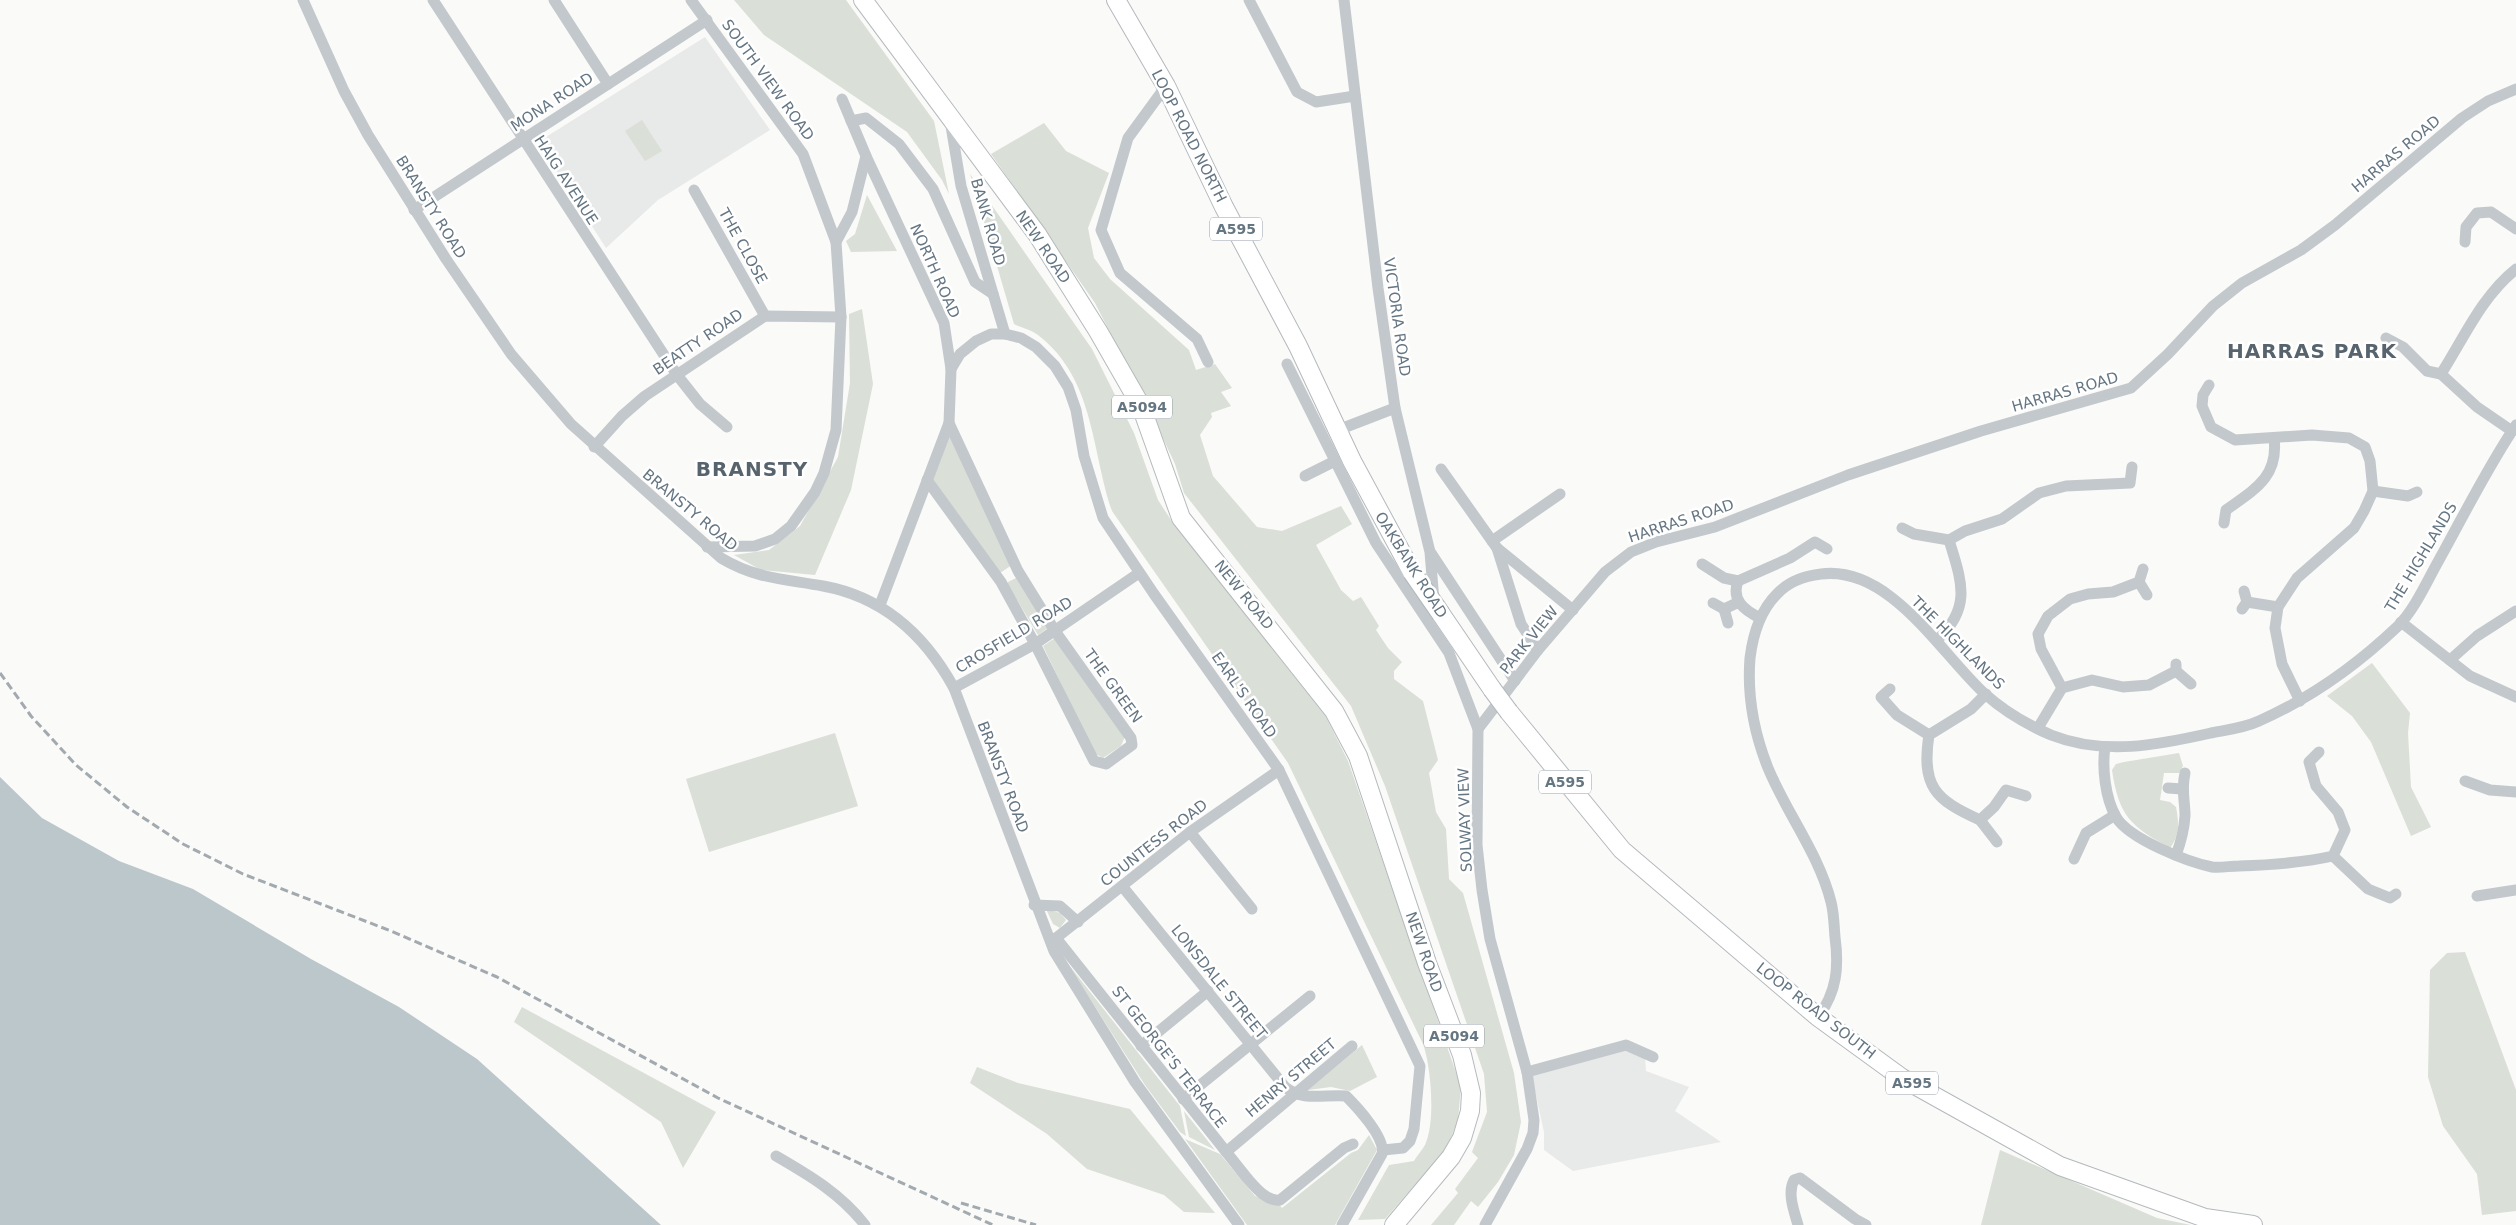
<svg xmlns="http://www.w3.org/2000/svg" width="2516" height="1225" viewBox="0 0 2516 1225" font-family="'DejaVu Sans',sans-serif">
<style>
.built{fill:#e8e9e9}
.green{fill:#dadfd7}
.water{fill:#bbc7cb}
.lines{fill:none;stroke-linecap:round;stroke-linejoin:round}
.primary-casing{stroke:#b5babe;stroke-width:20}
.trunk-casing{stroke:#b4b9bd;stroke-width:20}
.minor{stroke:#c3c8cc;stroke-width:11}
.primary{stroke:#fff;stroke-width:18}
.trunk{stroke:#fff;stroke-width:18}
.rail{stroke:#a2aab0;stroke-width:3;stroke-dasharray:8 4;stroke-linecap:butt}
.trunk-bridge-casing{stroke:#b4b9bd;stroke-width:20;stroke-linecap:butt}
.trunk-bridge{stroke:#fff;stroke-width:18}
.labels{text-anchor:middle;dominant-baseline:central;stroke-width:5;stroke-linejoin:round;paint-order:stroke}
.shield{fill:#fff;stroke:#939fa8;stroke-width:1}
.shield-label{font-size:14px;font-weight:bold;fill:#657683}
.street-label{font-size:15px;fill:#657683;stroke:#fff}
.district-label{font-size:20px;font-weight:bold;letter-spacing:1px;fill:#57646e;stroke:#fff}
</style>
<rect width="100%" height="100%" fill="#fafaf8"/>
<g class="built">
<polygon points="705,37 770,130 658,200 606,248 538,142"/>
<polygon points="1625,1049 1645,1057 1646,1071 1689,1087 1675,1111 1721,1142 1573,1171 1544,1150 1544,1132 1531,1073"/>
</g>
<g class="green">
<polygon points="734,0 846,0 934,121 949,194 942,180 907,132 764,35"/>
<polygon points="642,120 662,151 645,161 625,131"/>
<polygon points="1044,123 1066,151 1109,173 1088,228 1094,258 1110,279 1189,350 1196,370 1215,364 1232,388 1221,392 1231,406 1211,413 1212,417 1200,435 1213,476 1257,527 1282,531 1341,506 1352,524 1316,545 1341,590 1353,601 1361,597 1379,626 1376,630 1388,648 1402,662 1394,671 1394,679 1423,701 1438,760 1429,773 1436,812 1446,829 1449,879 1463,893 1514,1073 1521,1122 1514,1155 1498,1182 1478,1207 1471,1201 1454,1225 1431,1225 1458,1193 1455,1189 1478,1158 1472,1152 1487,1112 1484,1074 1385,786 1351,706 1184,493 1175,464 1153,417 1095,303 991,154"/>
<path d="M970,174L1092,349L1134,433L1158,500L1171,520L1326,717L1348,761L1461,1087L1458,1120L1447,1148L1385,1219L1358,1220L1389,1165L1414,1161C1417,1156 1422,1150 1425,1145C1436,1122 1431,1066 1423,1044L1288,763L1112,511C1091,450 1095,379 1038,335C1032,330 1022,328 1014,324Z"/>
<polygon points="867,195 897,251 851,252 846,241 855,234"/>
<polygon points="862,309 873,384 851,490 815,575 761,570 734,555 769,550 800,526 838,457 850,383 849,314"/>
<polygon points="949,434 1012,565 1000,573 931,481"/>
<polygon points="1016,578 1048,628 1038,635 1008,585 1008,582"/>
<polygon points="1055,638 1125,736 1121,746 1103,758 1094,753 1043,646"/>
<polygon points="2372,663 2410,713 2408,733 2411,787 2431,827 2411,836 2371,742 2352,716 2327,696"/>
<polygon points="835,733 858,806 709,852 686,779"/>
<path d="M2179,753L2183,766L2179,773H2164L2160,800L2170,802L2176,807C2179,823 2180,834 2170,848C2131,826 2119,817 2112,770L2116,764L2124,762Z"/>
<polygon points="1046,909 1060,913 1066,920 1060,928 1053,924"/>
<polygon points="2465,952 2516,1090 2516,1211 2482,1215 2477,1174 2443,1126 2428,1077 2430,970 2447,953"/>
<polygon points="1065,960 1180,1106 1186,1136 1180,1132 1145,1085"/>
<polygon points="522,1007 716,1112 683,1168 661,1122 514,1022"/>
<polygon points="1362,1045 1377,1077 1350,1091 1331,1087 1308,1090"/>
<polygon points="977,1067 1018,1083 1130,1109 1215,1213 1184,1212 1164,1195 1087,1169 1047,1134 970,1083"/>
<polygon points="1184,1111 1215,1150 1189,1137"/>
<polygon points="1369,1135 1377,1150 1335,1225 1247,1225 1185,1139 1220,1154 1255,1196 1279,1204 1282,1208 1351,1153 1358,1150"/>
<polygon points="2000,1150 2157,1218 2191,1225 1981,1225"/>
</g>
<polygon class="water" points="0,777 42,818 119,861 193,889 311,959 399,1007 477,1059 661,1225 0,1225"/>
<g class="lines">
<g class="primary-casing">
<polyline id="primary" points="863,0 1037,234 1098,331 1141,406 1181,518 1334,711 1358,756 1427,963 1462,1055 1471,1093 1470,1111 1462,1138 1451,1157 1394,1225"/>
</g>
<g class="trunk-casing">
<g id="trunk">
<polyline points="1116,0 1166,86 1224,207 1298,346 1352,461 1412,572"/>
<polyline points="1441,614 1492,689"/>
<polyline points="1509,712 1622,850 1818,1017 1902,1078 2060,1166 2205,1218 2253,1225"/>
</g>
</g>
<g class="minor">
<path d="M303,0L344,91L368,135L446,259L511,354L571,424L721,558C756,579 785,579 823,586C884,597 925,635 954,688L1054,951L1135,1082L1239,1225"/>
<polyline points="433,0 677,375 700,404 727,427"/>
<polyline points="554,0 608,84"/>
<polyline points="691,0 803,154 836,242 841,317 836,430 824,473 815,492 791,526 775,539 755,546 707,547"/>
<polyline points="1249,0 1297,92 1316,102 1355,96"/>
<polyline points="1344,0 1378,288 1395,408 1430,552 1434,601"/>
<polyline points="1166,86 1128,138 1101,230 1120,273 1197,339 1208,362"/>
<polyline points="842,99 866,156 944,323 951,369 949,423 880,605"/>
<polyline points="950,120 961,186 1005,334"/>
<polyline points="851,121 866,118 899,144 933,189 975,282 993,294"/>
<polyline points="694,190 765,316"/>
<polyline points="414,210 707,20"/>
<polyline points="836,242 852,212 866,156"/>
<polyline points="2465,242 2466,227 2477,213 2491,212 2516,229"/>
<polyline points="2386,338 2403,347 2427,371 2441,374"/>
<polyline points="1287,364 1376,543 1449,653 1478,729 1477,845 1482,890 1490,939 1527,1072 1534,1120 1533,1133 1527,1149 1485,1225"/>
<polyline points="951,369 960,354 976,341 991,334 1005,334 1021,338 1036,347 1055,366 1068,387 1076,410 1084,456 1103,518 1154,594 1279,770 1420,1066 1414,1129 1410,1141 1403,1148 1383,1150"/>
<path d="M2441,374C2464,338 2482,296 2516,269"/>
<polyline points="2441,374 2477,407 2512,431"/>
<polyline points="2209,385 2203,395 2202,406 2211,427 2235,440 2312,435 2349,438 2365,447 2370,461 2373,491 2364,511 2354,528 2297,578 2278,607 2275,628 2282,664 2300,701"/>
<polyline points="1338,430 1395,408"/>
<polyline points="594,447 622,416 645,396 765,316 841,317"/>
<polyline points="1441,469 1497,548 1573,610"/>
<polyline points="1305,476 1335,461"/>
<polyline points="927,480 1001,582 1035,644 1094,761 1106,764 1132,745 1131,738 1055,631 1018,571 949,423"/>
<polyline points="2373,491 2408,496 2417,492"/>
<path d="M2224,523L2226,510C2254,490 2279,477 2274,438"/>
<polyline points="1902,528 1914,534 1949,540"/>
<polyline points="1492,541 1560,494"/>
<polyline points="1497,548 1521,624 1538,650"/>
<polyline points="1431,553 1515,681"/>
<polyline points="1702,564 1724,578 1738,581"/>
<polyline points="2139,582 2147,595"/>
<polyline points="2247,602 2278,607"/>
<polyline points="1713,603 1724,609 1739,602"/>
<polyline points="1724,609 1728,623"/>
<polyline points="2242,609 2247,602 2244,591"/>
<path d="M1760,618C1744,610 1731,600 1738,581L1790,558L1815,542L1827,549"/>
<polyline points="2401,622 2470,676 2516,697"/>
<path d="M1937,640C1973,607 1961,580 1949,540L1965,531L2002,519L2039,493L2066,486L2130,483L2132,467"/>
<polyline points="2450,660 2477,636 2516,611"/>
<polyline points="2176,671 2191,684"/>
<polyline points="954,688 1035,644 1139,573"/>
<polyline points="2062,688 2041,649 2038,634 2048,616 2070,599 2088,594 2113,592 2139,582 2143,569"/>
<polyline points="1890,689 1881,697 1897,715 1929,735"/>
<path d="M1986,694L1971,709L1929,735C1921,786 1935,800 1980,820L1994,807L2006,790L2026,796"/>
<polyline points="2038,728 2062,688 2092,680 2123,687 2149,685 2176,671 2176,664"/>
<polyline points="1478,729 1538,650 1605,572 1631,552 1656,542 1715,527 1848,475 1981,431 2131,388 2168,354 2213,306 2242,283 2301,250 2335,225 2462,118 2488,101 2516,89"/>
<path d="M2105,747C2102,767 2105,798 2116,817C2129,839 2188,862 2212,867C2221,868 2230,866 2239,866C2271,865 2302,863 2333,856L2345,830L2338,812L2316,786L2309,762L2319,752"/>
<polyline points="2465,781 2490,790 2516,792"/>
<polyline points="2168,788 2182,789"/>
<polyline points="1980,820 1997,842"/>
<polyline points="1190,832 1252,909"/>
<path d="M2176,855C2181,842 2184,831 2185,816C2185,799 2181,791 2185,773"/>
<polyline points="2333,856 2368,889 2390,898 2396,894"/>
<polyline points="2074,859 2086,833 2115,815"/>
<path d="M1122,886L1285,1087C1303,1102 1324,1094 1346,1096C1357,1107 1386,1138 1382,1154L1342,1225"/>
<polyline points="2477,896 2516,890"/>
<polyline points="1034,905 1060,906 1078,922"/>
<path d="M1056,938L1247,1178C1255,1187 1267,1202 1280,1200L1344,1148L1353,1144"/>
<polyline points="1051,942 1190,832 1279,770"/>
<path d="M1818,1017C1837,992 1839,967 1835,937C1834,926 1834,913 1831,902C1819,854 1787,814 1768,768C1754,733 1747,696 1750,658C1753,634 1760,611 1777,594C1788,582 1804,576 1821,574C1890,565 1941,654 1985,694C2004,711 2028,725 2051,735C2104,756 2158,745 2211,733C2226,730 2244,728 2259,721C2309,699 2358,664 2398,626C2415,609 2427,581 2439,560C2464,515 2487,468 2516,425"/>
<polyline points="1141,1046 1208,991"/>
<polyline points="1527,1072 1626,1045 1653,1057"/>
<polyline points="1183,1099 1310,996"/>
<polyline points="1226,1152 1352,1046"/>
<path d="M776,1156C809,1175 841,1194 865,1225"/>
<path d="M1798,1225C1794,1211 1787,1193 1794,1180L1800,1178L1855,1219L1866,1225"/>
</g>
<use href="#primary" class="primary"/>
<use href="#trunk" class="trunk"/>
<g class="rail">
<polyline points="0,673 31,716 76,765 127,807 183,844 243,874 391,931 497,977 718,1098 993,1225"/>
<polyline points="961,1203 1036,1225"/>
</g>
<g class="trunk-bridge-casing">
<g id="trunk-bridge">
<polyline points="1412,572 1441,614"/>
<polyline points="1492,689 1509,712"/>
</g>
</g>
<use href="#trunk-bridge" class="trunk-bridge"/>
</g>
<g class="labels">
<g class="shield">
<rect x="1210" y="217.5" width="52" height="23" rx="4"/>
<rect x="1112" y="395.5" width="60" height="23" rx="4"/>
<rect x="1539" y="770.5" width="52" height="23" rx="4"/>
<rect x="1424" y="1024.5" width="60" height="23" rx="4"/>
<rect x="1886" y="1071.5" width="52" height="23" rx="4"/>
</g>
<g class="shield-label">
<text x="1236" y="229">A595</text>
<text x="1142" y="407">A5094</text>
<text x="1565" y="782">A595</text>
<text x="1454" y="1036">A5094</text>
<text x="1912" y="1083">A595</text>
</g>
<g class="street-label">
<text transform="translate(768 80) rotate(54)">SOUTH VIEW ROAD</text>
<text transform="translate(552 102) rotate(-33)">MONA ROAD</text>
<text transform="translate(1189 136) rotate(63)">LOOP ROAD NORTH</text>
<text transform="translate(2396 154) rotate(-40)">HARRAS ROAD</text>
<text transform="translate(566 180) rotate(57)">HAIG AVENUE</text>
<text transform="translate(431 207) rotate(58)">BRANSTY ROAD</text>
<text transform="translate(988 222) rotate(74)">BANK ROAD</text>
<text transform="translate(743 246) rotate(61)">THE CLOSE</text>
<text transform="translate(1043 247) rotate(56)">NEW ROAD</text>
<text transform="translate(935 271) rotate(66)">NORTH ROAD</text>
<text transform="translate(1397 317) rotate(82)">VICTORIA ROAD</text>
<text transform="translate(698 342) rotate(-34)">BEATTY ROAD</text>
<text transform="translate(2065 392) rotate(-16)">HARRAS ROAD</text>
<text transform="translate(690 510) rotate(40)">BRANSTY ROAD</text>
<text transform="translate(1681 521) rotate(-18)">HARRAS ROAD</text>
<text transform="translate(2421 557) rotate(-59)">THE HIGHLANDS</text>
<text transform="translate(1411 565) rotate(58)">OAKBANK ROAD</text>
<text transform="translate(1244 595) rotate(51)">NEW ROAD</text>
<text transform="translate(1014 635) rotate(-31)">CROSFIELD ROAD</text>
<text transform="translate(1529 640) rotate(-51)">PARK VIEW</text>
<text transform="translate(1958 643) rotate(45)">THE HIGHLANDS</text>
<text transform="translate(1113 686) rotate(54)">THE GREEN</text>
<text transform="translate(1244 695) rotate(55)">EARL'S ROAD</text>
<text transform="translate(1003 777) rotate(69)">BRANSTY ROAD</text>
<text transform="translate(1465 820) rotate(-92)">SOLWAY VIEW</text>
<text transform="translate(1154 843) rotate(-38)">COUNTESS ROAD</text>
<text transform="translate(1424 952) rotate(71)">NEW ROAD</text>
<text transform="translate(1219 982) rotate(51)">LONSDALE STREET</text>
<text transform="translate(1816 1011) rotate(38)">LOOP ROAD SOUTH</text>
<text transform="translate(1169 1057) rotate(52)">ST GEORGE'S TERRACE</text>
<text transform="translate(1291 1078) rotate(-40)">HENRY STREET</text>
</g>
<g class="district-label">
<text x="2312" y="351">HARRAS PARK</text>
<text x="752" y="469">BRANSTY</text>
</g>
</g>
</svg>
